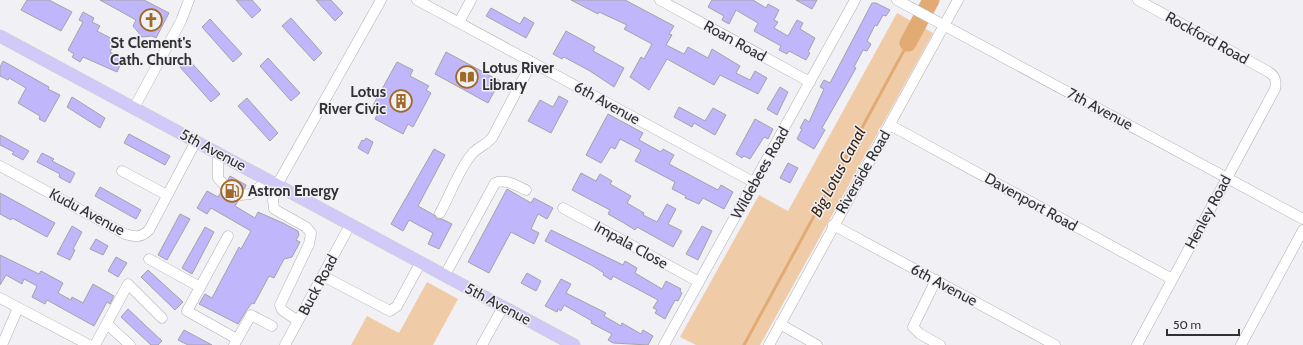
<svg xmlns="http://www.w3.org/2000/svg" width="1303" height="345" viewBox="0 0 1303 345" font-family="Cabin,sans-serif">
<style>
.green{fill:#f0cba7}
.lines{fill:none;stroke-linecap:round;stroke-linejoin:round}
.stream{stroke:#e2ab74;stroke-width:3}
.river{stroke:#e2ab74;stroke-width:17}
.building{fill:#c0b6fb;stroke:#a3a3a7}
.minor-tunnel{stroke:#cbcace;stroke-width:10;stroke-dasharray:10 5;stroke-linecap:butt}
.minor-casing{stroke:#afaeb3;stroke-width:11}
.major-casing{stroke:#cecdce;stroke-width:13}
.minor{stroke:#fff;stroke-width:10}
.major{stroke:#d1c9f8;stroke-width:12}
.labels{text-anchor:middle;dominant-baseline:central;stroke-width:3;stroke-linejoin:round;paint-order:stroke}
.street-label{font-size:15px;fill:#313032;stroke:#f1f0f5}
.poi-label{font-size:15px;font-weight:bold;fill:#313032;stroke:#f1f0f5;text-anchor:start}
.water-label{font-size:16px;font-style:italic;fill:#3b250c;stroke:#f1f0f5}
</style>
<rect width="100%" height="100%" fill="#f1f0f5"/>
<g class="green">
<polygon points="897,13 933,33 760,345 696,345 680,337 759,195 788,211"/>
<polygon points="427,282 458,299 433,345 351,345 367,316 399,333"/>
</g>
<g class="lines">
<polyline class="stream" points="744,345 908,43"/>
<polyline class="river" points="908,43 931,0"/>
</g>
<g class="building">
<polygon points="27,0 49,0 72,12 61,31 21,10"/>
<polygon points="100,0 144,0 169,13 156,38 152,36 142,37 133,26 136,20"/>
<polygon points="236,0 252,0 261,10 252,18"/>
<polygon points="316,0 331,0 343,13 335,21"/>
<polygon points="571,0 625,0 674,26 669,34 672,35 666,45 684,54 688,47 708,58 712,49 740,66 736,73 750,80 755,71 767,78 758,94 720,75 714,85 667,59 649,90 630,77 641,57 644,59 652,44 624,29 627,25 599,12 598,14"/>
<polygon points="712,0 753,0 766,8 768,4 779,10 774,20 778,22 774,28 788,36 797,20 803,23 800,29 815,38 808,52 810,53 806,60 789,51 787,54 779,50 781,46 754,31 758,23 736,10 729,24 722,20 724,16 708,7"/>
<polygon points="796,0 817,0 812,9"/>
<polygon points="872,3 876,3 890,10 886,16 883,15 877,26 875,25 867,41 871,44 867,51 863,50 854,67 856,68 822,128 825,130 814,149 797,139 802,129 800,128 805,119 809,122 824,89 820,87 824,80 830,83"/>
<polygon points="491,8 520,24 524,17 534,23 526,38 486,16"/>
<polygon points="83,12 94,18 92,22 100,26 97,31 116,41 110,52 123,59 117,72 83,57 80,62 72,57 74,54 68,50 83,22 79,20"/>
<polygon points="291,18 322,53 314,61 282,26"/>
<polygon points="210,19 242,54 233,62 202,27"/>
<polygon points="566,31 595,47 593,51 624,68 614,87 590,71 564,57 562,59 553,54"/>
<polygon points="446,52 500,81 488,103 435,74"/>
<polygon points="268,58 300,93 291,101 260,66"/>
<polygon points="188,59 220,94 211,102 180,67"/>
<polygon points="3,61 49,87 48,89 60,95 45,122 39,119 40,116 18,103 26,88 9,78 8,80 0,76 0,67"/>
<polygon points="397,62 413,70 410,76 429,86 426,90 431,93 413,127 408,124 403,134 375,119 378,113 371,109"/>
<polygon points="780,87 788,92 777,115 767,109"/>
<polygon points="559,96 568,101 551,133 528,121 540,100 553,107"/>
<polygon points="72,97 105,118 100,128 67,107"/>
<polygon points="247,98 278,133 270,141 238,106"/>
<polygon points="679,107 705,121 713,108 726,115 715,135 694,123 692,127 674,117"/>
<polygon points="608,114 643,133 639,140 661,152 663,149 674,155 669,164 718,190 721,185 733,192 724,209 703,198 699,204 685,198 686,196 672,189 675,182 635,161 641,150 620,139 615,149 611,147 601,163 586,155"/>
<polygon points="755,119 773,129 768,139 764,137 750,159 744,156 742,158 736,154"/>
<polygon points="129,134 170,156 165,165 124,143"/>
<polygon points="0,135 29,151 23,160 12,154 14,152 0,145"/>
<polygon points="366,138 373,142 368,154 358,148 362,140 364,141"/>
<polygon points="434,149 445,155 418,206 434,215 437,219 442,219 452,224 439,249 428,244 433,233 409,220 403,231 391,224"/>
<polygon points="42,153 54,159 52,161 75,173 70,183 59,177 60,174 37,162"/>
<polygon points="788,163 798,168 790,183 780,178"/>
<polygon points="581,173 596,181 600,174 612,181 610,184 631,196 627,203 644,213 643,215 657,222 667,204 676,209 668,224 682,231 673,247 637,227 635,230 624,223 608,214 610,210 572,190"/>
<polygon points="230,176 246,185 245,188 237,190 235,192 235,196 238,201 235,206 255,218 258,212 283,223 298,231 299,235 296,240 300,242 292,257 284,259 274,278 269,276 254,304 252,303 246,311 238,324 199,304 205,294 212,298 239,247 241,249 251,231 211,208 207,214 197,208 207,191 218,197 222,191 226,192 230,191 231,185 228,180"/>
<polygon points="100,187 141,210 136,219 95,196"/>
<polygon points="507,189 531,203 534,198 553,208 547,219 538,214 531,229 539,233 534,244 511,232 489,273 468,262"/>
<polygon points="0,193 55,223 47,237 12,218 11,220 0,214"/>
<polygon points="180,214 190,219 167,260 158,255"/>
<polygon points="72,226 82,232 73,249 75,250 70,260 57,254"/>
<polygon points="702,226 712,231 698,260 686,254"/>
<polygon points="205,227 214,232 192,274 182,268"/>
<polygon points="551,230 623,265 625,261 637,268 635,273 662,289 666,281 681,289 680,291 682,293 678,301 675,300 665,319 655,313 657,310 653,308 658,300 613,276 611,280 603,275 604,273 593,266 545,241"/>
<polygon points="96,239 108,246 103,255 90,249"/>
<polygon points="0,255 39,274 41,271 63,283 58,293 71,300 72,297 83,303 93,284 114,296 110,304 107,302 94,326 47,300 45,304 32,297 37,286 24,279 22,284 6,275 0,285"/>
<polygon points="116,257 127,263 118,277 108,271"/>
<polygon points="148,270 183,302 175,310 141,277"/>
<polygon points="527,273 541,281 536,291 521,283"/>
<polygon points="561,279 571,284 566,293 606,313 604,316 621,326 622,323 641,334 643,330 653,336 648,345 613,343 608,340 612,334 591,323 592,321 564,305 561,311 558,309 557,312 545,306"/>
<polygon points="128,309 162,341 158,345 151,345 121,317"/>
<polygon points="184,330 212,345 188,345 178,340"/>
</g>
<g class="lines">
<polyline class="minor-tunnel" points="225,186 241,195"/>
<g class="minor-casing">
<g id="minor">
<polyline points="417,0 755,183"/>
<polyline points="660,0 810,82"/>
<polyline points="897,0 1303,219"/>
<polyline points="459,22 471,0"/>
<polyline points="134,108 181,21 189,0"/>
<polyline points="890,125 1172,279"/>
<polyline points="218,153 218,178 225,186"/>
<path d="M0,166L125,234C135,237 141,238 149,230L196,141"/>
<polyline points="122,171 167,195"/>
<polyline points="241,195 250,194 269,180"/>
<polyline points="563,208 699,282"/>
<path d="M440,213C450,195 459,169 472,154C478,147 486,145 492,138L532,62"/>
<polyline points="833,225 1055,345"/>
<polyline points="228,236 187,311 237,339"/>
<polyline points="149,259 200,287"/>
<path d="M445,275L495,183C505,178 517,186 526,190"/>
<polyline points="323,276 390,311 397,306 421,262"/>
<polyline points="936,280 913,327 920,334 940,345"/>
<polyline points="0,298 89,345"/>
<polyline points="298,321 282,310 280,305 309,244 311,233 306,227 274,209 273,200 277,185 381,0"/>
<polyline points="107,324 130,345"/>
<polyline points="780,324 817,345"/>
<polyline points="2,345 18,308"/>
<polyline points="95,345 128,284 162,318"/>
<polyline points="234,345 251,315 272,326"/>
<polyline points="285,345 350,225"/>
<polyline points="482,345 503,307"/>
<polyline points="664,345 855,0"/>
<path d="M769,345C831,230 895,115 958,0"/>
<path d="M1137,345L1275,89C1277,80 1275,75 1267,71L1138,0"/>
<polyline points="1241,345 1303,230"/>
</g>
</g>
<g class="major-casing">
<polyline id="major" points="0,36 574,345"/>
</g>
<use href="#minor" class="minor"/>
<use href="#major" class="major"/>
</g>
<defs>
<g id="church-ring" transform="scale(1.15)"><circle r="9.5" fill="#f1f0f5" stroke="#a16826" stroke-width="1.5"/><path d="M-1.2-6h2.4v3.5h3.3v2.4h-3.3V6h-2.4V-.1h-3.3v-2.4h3.3Z" fill="#a16826"/></g>
<g id="library-ring" transform="scale(1.15)"><circle r="9.5" fill="#f1f0f5" stroke="#a16826" stroke-width="1.5"/><path d="M-6-4Q-3-5.5-.7-3.5V5Q-3 3-6 4ZM6-4Q3-5.5 .7-3.5V5Q3 3 6 4Z" fill="#a16826"/></g>
<g id="building-ring" transform="scale(1.15)"><circle r="9.5" fill="#f1f0f5" stroke="#a16826" stroke-width="1.5"/><path d="M-4-6H4V6H1V3H-1V6H-4ZM-2.5-4.3h1.7v1.8h-1.7ZM.8-4.3h1.7v1.8H.8ZM-2.5-1h1.7V.8h-1.7ZM.8-1h1.7V.8H.8Z" fill="#a16826"/></g>
<g id="fuel-ring" transform="scale(1.15)"><circle r="9.5" fill="#f1f0f5" stroke="#a16826" stroke-width="1.5"/><path d="M-5.5-6h7V0h2V4h1.3V-2.5L3-4.5l.8-.8L6-3V5H2.5V1h-1V6h-7ZM-4.2-4.7v3.2H.2V-4.7Z" fill="#a16826"/></g>
</defs>
<g fill-rule="evenodd">
<use href="#church-ring" x="151" y="20"/>
<use href="#library-ring" x="467" y="77"/>
<use href="#building-ring" x="401" y="101"/>
<use href="#fuel-ring" x="232" y="191"/>
</g>
<g class="labels">
<g class="street-label">
<text transform="translate(1207 38) rotate(29)">Rockford Road</text>
<text transform="translate(735 41) rotate(29)">Roan Road</text>
<text transform="translate(607 103) rotate(29)">6th Avenue</text>
<text transform="translate(1100 109) rotate(28)">7th Avenue</text>
<text transform="translate(213 150) rotate(28)">5th Avenue</text>
<text transform="translate(863 172) rotate(-60)">Riverside Road</text>
<text transform="translate(760 173) rotate(-61)">Wildebees Road</text>
<text transform="translate(1031 202) rotate(29)">Davenport Road</text>
<text transform="translate(87 212) rotate(28)">Kudu Avenue</text>
<text transform="translate(1208 212) rotate(-62)">Henley Road</text>
<text transform="translate(631 245) rotate(29)">Impala Close</text>
<text transform="translate(318 285) rotate(-62)">Buck Road</text>
<text transform="translate(944 285) rotate(28)">6th Avenue</text>
<text transform="translate(498 304) rotate(28)">5th Avenue</text>
</g>
<g class="poi-label">
<text x="151" y="43" text-anchor="middle">St Clement's<tspan x="151" dy="17">Cath. Church</tspan></text>
<text x="482" y="68">Lotus River<tspan x="482" dy="17">Library</tspan></text>
<text x="386" y="92" text-anchor="end">Lotus<tspan x="386" dy="17">River Civic</tspan></text>
<text x="248" y="191">Astron Energy</text>
</g>
<g class="water-label">
<text transform="translate(838 172) rotate(-62)">Big Lotus Canal</text>
</g>
</g>
<path d="M1167 329v6h72v-6" fill="none" stroke="#313032" stroke-width="2"/>
<text x="1173" y="329" font-size="12" fill="#313032" stroke="#f1f0f5" stroke-width="3" paint-order="stroke">50 m</text>
</svg>
